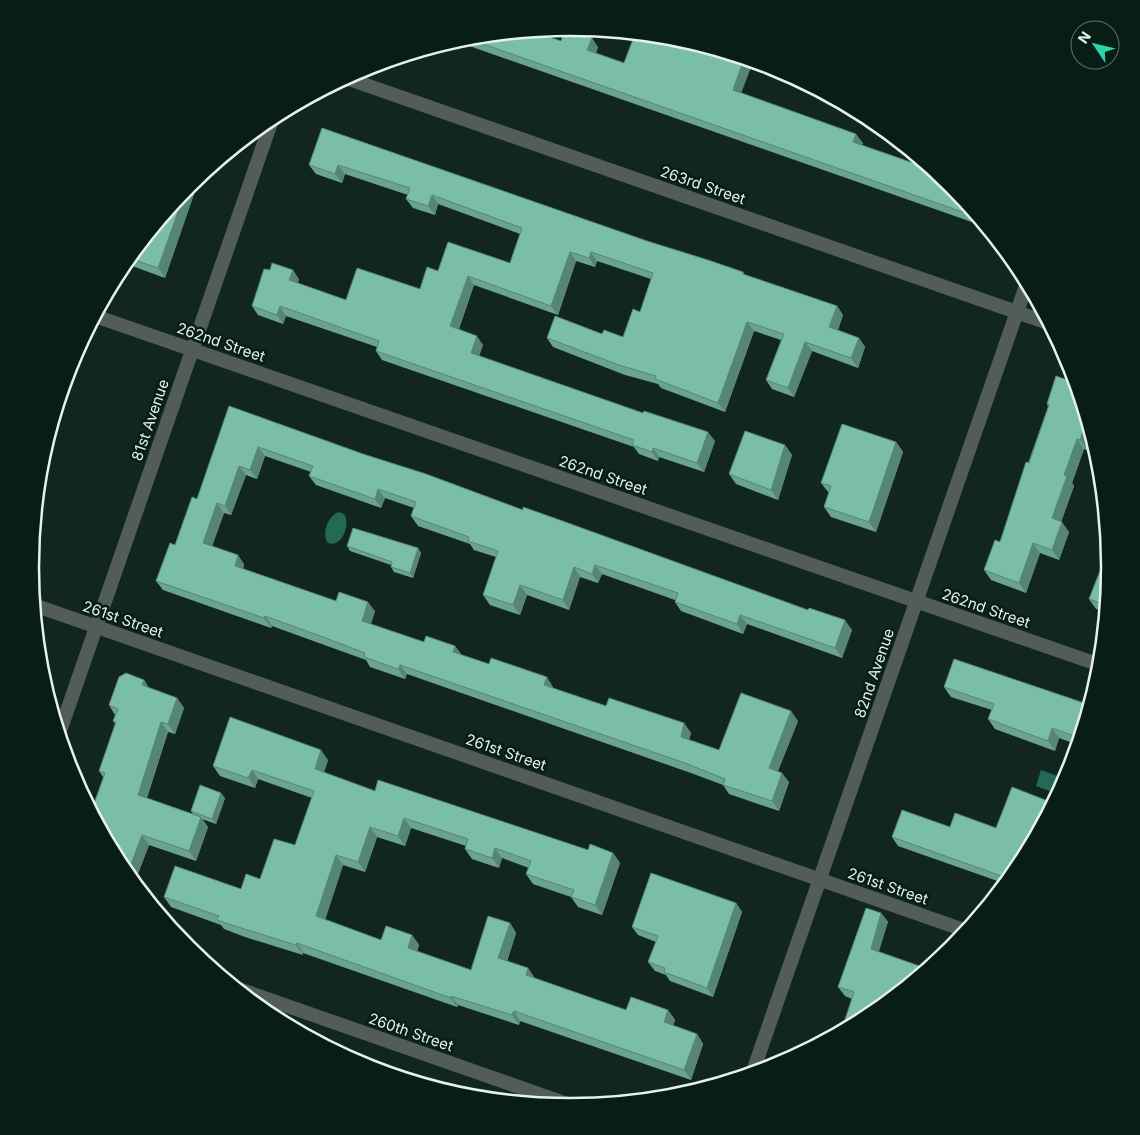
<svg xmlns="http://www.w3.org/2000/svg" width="1140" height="1135" viewBox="0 0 1140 1135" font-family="Inter,sans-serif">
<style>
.water{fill:#246956}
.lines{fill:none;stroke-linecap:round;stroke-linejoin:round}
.minor{stroke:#525c58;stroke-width:14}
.wall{fill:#6aa390}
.shaded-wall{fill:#568576}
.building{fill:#7bbea8;stroke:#568576}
.labels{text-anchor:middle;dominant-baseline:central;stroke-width:5;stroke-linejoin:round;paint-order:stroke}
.street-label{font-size:15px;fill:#e4f1ec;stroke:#081d16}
.rim{fill:none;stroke:#e4f1ec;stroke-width:2.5}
</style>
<rect width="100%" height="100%" fill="#122620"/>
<g class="water">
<path d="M339,512L344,514C351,524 342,548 328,543C321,534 328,515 339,512Z"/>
<polygon points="1041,770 1066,779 1058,794 1036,786"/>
</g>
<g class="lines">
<g class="minor">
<polyline points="346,78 1048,323"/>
<polyline points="95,316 1100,665"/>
<polyline points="34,605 967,931"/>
<polyline points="59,734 273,117"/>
<polyline points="236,988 576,1107"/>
<polyline points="752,1074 1027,283"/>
</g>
</g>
<g class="wall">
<polygon points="533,31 533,32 561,41 598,47 596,53 624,63 742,93 863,143 862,145 952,186 986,227 455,41 465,38"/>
<polygon points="322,128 647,241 743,272 745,275 837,306 843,315 838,330 859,338 865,347 858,368 812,351 794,397 772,389 766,380 781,340 754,331 725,412 661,388 658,384 625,375 553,347 547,338 602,334 623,337 640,312 651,279 597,261 595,267 576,261 558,315 474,285 459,329 483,345 479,356 715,441 704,472 659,457 658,461 639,454 634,447 382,360 376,351 377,347 286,316 283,324 258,315 252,306 299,279 298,283 346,300 420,289 438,271 510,263 520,234 438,204 435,215 413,208 406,199 408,195 345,174 342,183 316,174 309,165"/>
<polygon points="188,186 194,194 165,278 124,263"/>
<polygon points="1056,376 1087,450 1084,449 1072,483 1074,486 1061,522 1069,532 1059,560 1040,553 1026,593 991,580 984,570 1000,542 1048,407 1047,404"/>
<polygon points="229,406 363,454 523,510 852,630 842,658 747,624 743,634 681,611 675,602 675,600 602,574 598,583 580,577 569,610 527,595 520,615 490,605 483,595 496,557 474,550 470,544 418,526 411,516 414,508 385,498 381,508 316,485 309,476 311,472 265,456 257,479 246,475 231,515 224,513 212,546 244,564 243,569 336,601 375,611 371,624 424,642 455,646 461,655 553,687 553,688 606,706 684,723 691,733 689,740 719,750 798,721 778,771 789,782 779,811 729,794 723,785 691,773 407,674 405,679 370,667 366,660 330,647 272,626 271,628 163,590 156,581 175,545 197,499"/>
<polygon points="896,442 903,452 876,532 831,517 824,507 829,493 821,483"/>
<polygon points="785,445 792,455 778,500 736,484 729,474"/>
<polygon points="347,546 418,548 421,553 413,578 394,572 391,567 391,565 350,551"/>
<polygon points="1109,575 1106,612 1096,609 1089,599"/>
<polygon points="144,680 149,688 177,698 184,708 175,734 168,732 147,798 193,814 191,811 225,798 216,824 202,819 208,827 196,861 149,845 134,884 121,867 103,777 99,771 115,724 113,721 115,715 109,705"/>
<polygon points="944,687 1090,705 1078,745 1059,738 1055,751 995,729 988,719 992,710 951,697"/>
<polygon points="328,760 324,772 375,791 588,850 613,853 620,863 602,915 578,907 571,897 533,884 526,874 529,868 502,858 499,868 472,859 465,849 466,846 411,828 405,846 377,837 365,872 343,865 325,920 381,940 412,935 419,945 417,952 471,970 510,923 516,933 507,961 528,968 534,978 626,1010 668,1010 675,1020 673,1026 697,1034 703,1044 691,1080 520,1021 519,1025 458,1005 457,1007 303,953 303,955 245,937 224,929 221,925 171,907 164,897 241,889 260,879 295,845 312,798 258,779 255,788 220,776 213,766"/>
<polygon points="950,827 1019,868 1006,884 898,846 892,837"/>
<polygon points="736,903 742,912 713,997 670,981 666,975 655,971 648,962 656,942 638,935 632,927"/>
<polygon points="881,913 888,922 852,999 845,996 838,987"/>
</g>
<g class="shaded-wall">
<polygon points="592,38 598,47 594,60 587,50"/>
<polygon points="744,59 753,62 739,99 733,90"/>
<polygon points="856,134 863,143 860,151 853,142"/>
<polygon points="338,165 345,174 342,183 335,174"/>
<polygon points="188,186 194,194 165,278 158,268 186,189"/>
<polygon points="432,195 438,204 435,215 428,206"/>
<polygon points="570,252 576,261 558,315 551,306"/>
<polygon points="591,252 597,261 595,267 589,258"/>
<polygon points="293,270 299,279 295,289 289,280"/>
<polygon points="468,276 474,285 456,336 450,326"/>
<polygon points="280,306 286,316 283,324 277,315"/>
<polygon points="837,306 843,315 835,336 829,327"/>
<polygon points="747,322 754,331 725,412 718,403"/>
<polygon points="477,336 483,345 477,362 471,353"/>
<polygon points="859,338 865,347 858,368 851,358"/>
<polygon points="805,342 812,351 794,397 788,388"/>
<polygon points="1087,419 1091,435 1087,450 1080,440"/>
<polygon points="708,432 715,441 704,472 697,463"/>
<polygon points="1077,439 1084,449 1072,483 1074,486 1059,528 1052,518 1064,475"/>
<polygon points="896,442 903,452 876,532 869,522"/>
<polygon points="785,445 792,455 778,500 771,490"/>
<polygon points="258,447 265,456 257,479 250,470"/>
<polygon points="653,448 659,457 658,461 652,452"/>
<polygon points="239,466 246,475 231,515 225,506"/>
<polygon points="39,481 43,487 36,507"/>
<polygon points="378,489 385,498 381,508 375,499"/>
<polygon points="217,503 224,513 210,552 203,543"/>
<polygon points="1062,522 1069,532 1059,560 1052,550"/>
<polygon points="1033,543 1040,553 1026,593 1019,583"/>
<polygon points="418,548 421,553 413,578 410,573"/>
<polygon points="238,555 244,564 242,575 235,566"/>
<polygon points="595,565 602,574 598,583 592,574"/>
<polygon points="574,567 580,577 569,610 563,600"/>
<polygon points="520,585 527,595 520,615 513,605"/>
<polygon points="368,602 375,611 369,630 362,621"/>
<polygon points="740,615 747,624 743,634 737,624"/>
<polygon points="265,616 272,626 271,628 264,618"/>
<polygon points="845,620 852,630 842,658 835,648"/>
<polygon points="455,646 462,655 453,652"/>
<polygon points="400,665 407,674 405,679 398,669"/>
<polygon points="547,677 553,687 551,694 544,685"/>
<polygon points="144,680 150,690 142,685"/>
<polygon points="177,698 184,708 175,734 168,724"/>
<polygon points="791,711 798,721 775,778 769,768"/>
<polygon points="161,722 168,732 144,805 138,795"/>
<polygon points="684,723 691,733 687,746 681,737"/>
<polygon points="1052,728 1059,738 1055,751 1048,741"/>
<polygon points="321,750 328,760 322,779 315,769"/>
<polygon points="252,770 258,779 255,788 248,778"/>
<polygon points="782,773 789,782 779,811 772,801"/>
<polygon points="221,793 225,798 216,824 212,819"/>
<polygon points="201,817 208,827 196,861 189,851"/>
<polygon points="404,818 411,828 405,846 398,836"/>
<polygon points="370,827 377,837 365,872 358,862"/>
<polygon points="142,835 149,845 134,884 127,875"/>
<polygon points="495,848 502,858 499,868 492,858"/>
<polygon points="613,853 620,863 602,915 595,905"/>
<polygon points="336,855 343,865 323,926 316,916"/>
<polygon points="736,903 742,912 713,997 707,988"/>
<polygon points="881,913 888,922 877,958 871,949"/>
<polygon points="510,923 516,933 505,968 498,958"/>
<polygon points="412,935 419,945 415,958 408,948"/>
<polygon points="297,943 303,953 303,955 296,945"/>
<polygon points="528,968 535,978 526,975"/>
<polygon points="451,996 458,1005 457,1007 451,998"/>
<polygon points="668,1010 675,1020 671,1032 664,1022"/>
<polygon points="514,1011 520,1021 519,1025 512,1015"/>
<polygon points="697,1034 703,1044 691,1080 684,1070"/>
</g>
<g class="building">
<polygon points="565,29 592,38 587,50 624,63 635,34 676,38 744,59 733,90 856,134 853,142 916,164 918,158 952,186 977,217 466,38 532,31 561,41"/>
<polygon points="322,128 647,241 708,260 743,272 743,274 837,306 829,327 859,338 851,358 805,342 788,388 766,380 784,334 747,322 718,403 655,379 656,376 619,365 547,338 555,316 602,334 604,330 623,337 633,309 640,312 653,273 591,252 589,258 570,252 551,306 468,276 450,326 477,336 471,353 643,413 644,411 708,432 697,463 653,448 652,452 632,445 634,440 376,351 379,341 280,306 277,315 252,306 264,269 270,270 272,263 293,270 289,280 346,300 357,268 420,289 427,267 438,271 448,242 510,263 522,228 432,195 428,206 406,199 410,188 338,165 335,174 309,165"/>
<polygon points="186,189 158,268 129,258"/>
<polygon points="1056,376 1076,383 1087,419 1080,440 1077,439 1064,475 1067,476 1052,518 1062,522 1052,550 1033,543 1019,583 984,570 995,540 1000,542 1026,462 1029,463 1049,405 1047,404"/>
<polygon points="229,406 363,454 426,474 523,510 523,507 557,519 808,610 809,608 845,620 835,648 740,615 737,624 675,602 678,593 595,565 592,574 574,567 563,600 520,585 513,605 483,595 498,551 468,541 469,537 411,516 416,502 378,489 375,499 309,476 313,466 258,447 250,470 239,466 225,506 217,503 203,543 238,555 235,566 336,601 339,592 368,602 362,621 424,642 426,636 455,646 453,652 489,664 491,658 547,677 544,685 606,706 609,698 684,723 681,737 719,750 741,693 791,711 769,768 782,773 772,801 723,785 725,779 685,763 400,665 398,669 364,657 365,653 323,637 265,616 264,618 156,581 170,543 175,545 192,497 197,499"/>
<polygon points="842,424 896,442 869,522 824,507 831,486 821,483"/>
<polygon points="745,431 785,445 771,490 729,474"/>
<polygon points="353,528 418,548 410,573 391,567 392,562 347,546"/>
<polygon points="1100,571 1109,575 1106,605 1089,599"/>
<polygon points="954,659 1090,705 1080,738 1052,728 1048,741 988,719 994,704 944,687"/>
<polygon points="126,673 144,680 142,685 177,698 168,724 161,722 138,795 201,817 189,851 142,835 127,875 121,867 91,812 105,773 99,771 116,722 113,721 118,709 109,705 119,677"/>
<polygon points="230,717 321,750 315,769 375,791 378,780 588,850 590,844 613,853 595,905 571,897 574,890 526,874 531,861 495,848 492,858 465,849 468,839 404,818 398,836 370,827 358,862 336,855 316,916 381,940 386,926 412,935 408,948 471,970 488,916 510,923 498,958 528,968 526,975 626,1010 631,997 668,1010 664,1022 697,1034 684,1070 514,1011 512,1015 451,996 451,998 297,943 296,945 238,927 217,920 219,916 164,897 175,866 241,889 246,874 260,879 274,839 295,845 314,791 252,770 248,778 213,766"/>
<polygon points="200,785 221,793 212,819 191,811"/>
<polygon points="1012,787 1053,803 1019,868 1010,879 892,837 902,810 950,827 955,813 996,828"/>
<polygon points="651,873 736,903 707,988 664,972 665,968 648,962 658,936 632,927"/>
<polygon points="866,908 881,913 871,949 928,969 870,1017 841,1032 854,992 838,987"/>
<polygon points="825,1034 833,1037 822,1042"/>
</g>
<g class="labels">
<g class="street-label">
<text transform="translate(703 185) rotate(19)">263rd Street</text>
<text transform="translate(221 342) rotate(19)">262nd Street</text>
<text transform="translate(150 420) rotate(-71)">81st Avenue</text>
<text transform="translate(603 475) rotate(19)">262nd Street</text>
<text transform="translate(986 608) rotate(19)">262nd Street</text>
<text transform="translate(123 619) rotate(19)">261st Street</text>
<text transform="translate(874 673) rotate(-71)">82nd Avenue</text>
<text transform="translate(506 752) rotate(19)">261st Street</text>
<text transform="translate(888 886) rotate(19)">261st Street</text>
<text transform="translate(411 1032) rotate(19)">260th Street</text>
</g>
</g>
<path d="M0 0H1140V1135H0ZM39 567a531 531 0 1 1 1062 0a531 531 0 1 1-1062 0Z" fill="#081d16" fill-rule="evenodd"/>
<path class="rim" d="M39 567a531 531 0 1 1 1062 0a531 531 0 1 1-1062 0Z"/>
<g transform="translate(1095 45) rotate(305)"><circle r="24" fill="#081d16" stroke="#60726c"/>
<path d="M0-4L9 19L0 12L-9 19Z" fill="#2ad5ac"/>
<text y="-8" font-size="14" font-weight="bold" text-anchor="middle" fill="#e4f1ec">N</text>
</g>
</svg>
